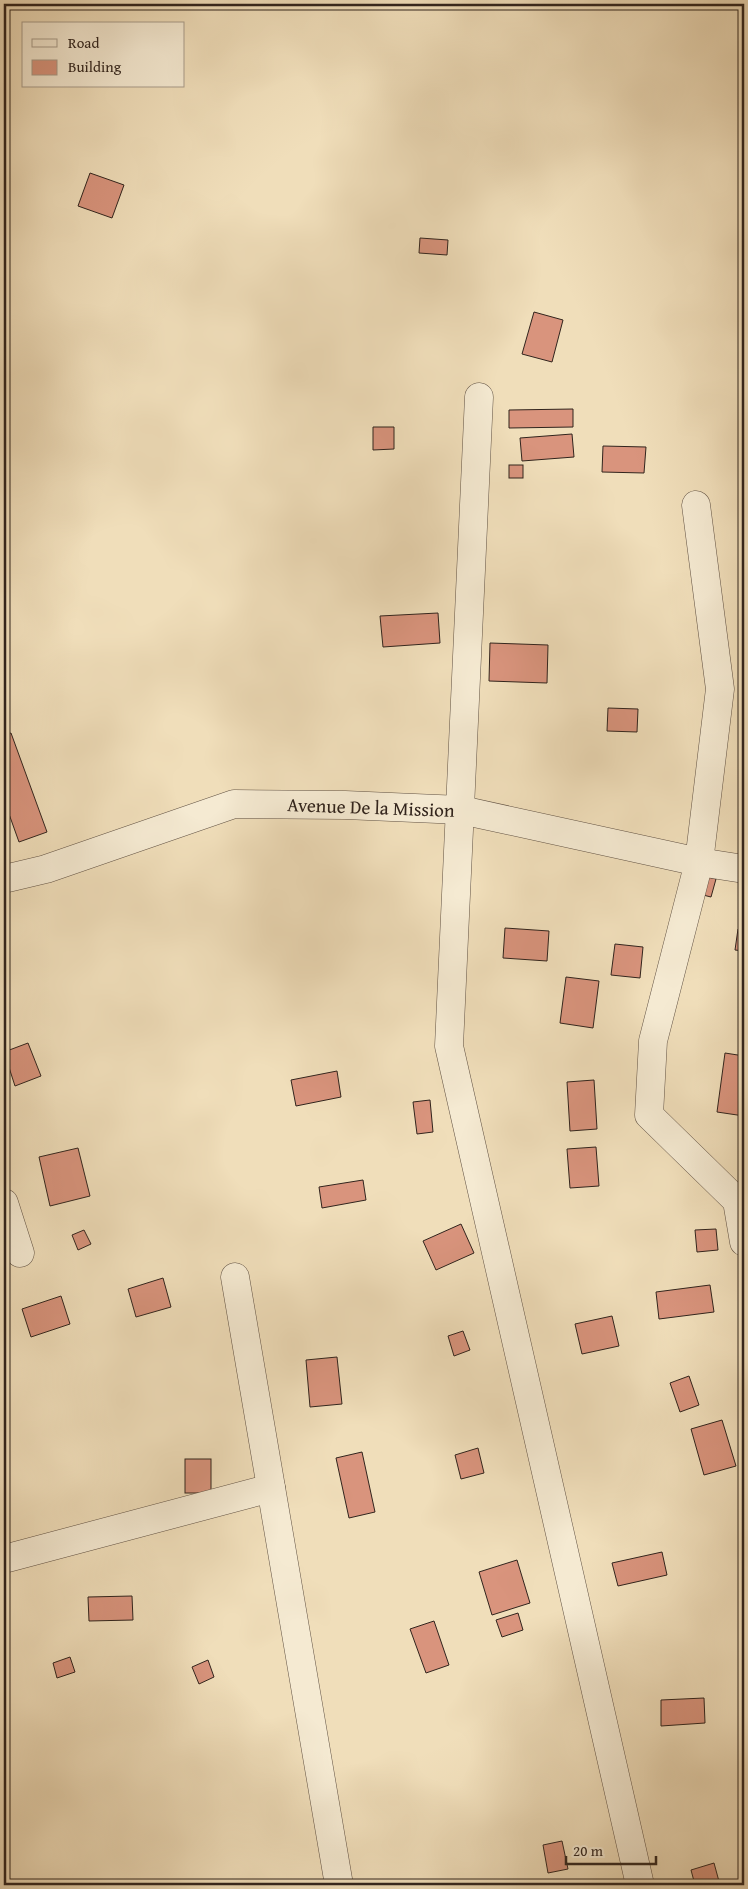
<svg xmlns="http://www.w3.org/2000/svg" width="748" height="1889" viewBox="0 0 748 1889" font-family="'Gentium Book Plus',serif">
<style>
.building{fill:#d9947d;stroke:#31241d}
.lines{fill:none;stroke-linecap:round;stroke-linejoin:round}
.minor-casing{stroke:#615244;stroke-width:29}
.minor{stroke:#f5ead2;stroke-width:28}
.labels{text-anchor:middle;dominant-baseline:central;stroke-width:4;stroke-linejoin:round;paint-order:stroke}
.street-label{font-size:19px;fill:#31241d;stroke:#f5ead2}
</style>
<rect width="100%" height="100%" fill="#f0deba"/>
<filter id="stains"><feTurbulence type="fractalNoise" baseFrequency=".004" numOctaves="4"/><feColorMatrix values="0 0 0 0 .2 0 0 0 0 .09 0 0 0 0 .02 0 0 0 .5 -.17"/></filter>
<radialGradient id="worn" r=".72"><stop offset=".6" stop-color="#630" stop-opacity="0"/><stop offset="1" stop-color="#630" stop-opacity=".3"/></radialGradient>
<g class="building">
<polygon points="90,173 124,185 112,218 78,206"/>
<polygon points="420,238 448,240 447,255 419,253"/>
<polygon points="534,312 563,320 552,362 522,354"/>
<polygon points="573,409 573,427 509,428 509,410"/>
<polygon points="373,427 394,427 394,449 373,450"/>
<polygon points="572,434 574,457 522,461 520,438"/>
<polygon points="603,446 646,447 644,473 602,472"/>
<rect x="509" y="465" width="14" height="13"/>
<polygon points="438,613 440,643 383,647 380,616"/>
<polygon points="490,643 548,645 547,683 489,681"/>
<polygon points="608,708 638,709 637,732 607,731"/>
<polygon points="11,733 47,832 19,842 4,800 4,735"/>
<polygon points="700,875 716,879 711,897 695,893"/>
<polygon points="505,928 549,931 547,961 503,958"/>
<polygon points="738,929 744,930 744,951 735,950"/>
<polygon points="615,944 643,947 640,978 611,975"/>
<polygon points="566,977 599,981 593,1028 560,1023"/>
<polygon points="28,1043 41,1076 15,1086 4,1052"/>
<polygon points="725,1053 744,1056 744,1116 717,1112"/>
<polygon points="337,1071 341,1097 296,1106 291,1080"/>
<polygon points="594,1080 597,1129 570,1131 567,1082"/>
<polygon points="430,1100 433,1132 417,1134 413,1102"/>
<polygon points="596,1147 599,1186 570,1188 567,1149"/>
<polygon points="78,1148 90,1196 50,1206 39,1157"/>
<polygon points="363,1180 366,1200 322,1208 319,1187"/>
<polygon points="461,1224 474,1253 436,1270 423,1241"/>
<polygon points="716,1229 718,1250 697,1252 695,1230"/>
<polygon points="84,1230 91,1244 78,1250 72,1235"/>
<polygon points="163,1278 171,1307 136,1317 128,1289"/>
<polygon points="710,1285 714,1312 659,1319 656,1292"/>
<polygon points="61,1296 70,1324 31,1337 22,1309"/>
<polygon points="612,1316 619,1346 582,1354 575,1324"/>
<polygon points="463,1331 470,1350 454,1356 448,1336"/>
<polygon points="337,1357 342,1404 310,1407 306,1360"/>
<polygon points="689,1376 699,1405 680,1412 670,1383"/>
<polygon points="722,1420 736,1466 704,1475 691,1429"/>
<polygon points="478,1448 484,1473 461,1479 455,1455"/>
<polygon points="362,1452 375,1512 349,1518 336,1458"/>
<rect x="185" y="1459" width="26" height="34"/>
<polygon points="662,1552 667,1575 618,1586 612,1563"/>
<polygon points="517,1560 530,1603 492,1615 479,1572"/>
<polygon points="132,1596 133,1620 89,1621 88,1597"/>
<polygon points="518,1613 523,1630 502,1637 496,1620"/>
<polygon points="434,1621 449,1665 426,1673 410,1629"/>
<polygon points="70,1657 75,1672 57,1678 53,1663"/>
<polygon points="208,1660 214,1677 199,1684 192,1667"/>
<polygon points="704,1698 705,1723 661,1726 661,1700"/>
<polygon points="562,1841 568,1869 548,1873 543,1845"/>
<polygon points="714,1863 720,1885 695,1885 691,1870"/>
</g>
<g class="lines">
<g class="minor-casing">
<g id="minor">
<polyline points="479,397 449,1046 640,1885"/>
<polyline points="696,505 720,689 699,862 653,1041 649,1115 737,1201 744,1242"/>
<polyline points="4,879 46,869 234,804 345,805 461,810 699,862 744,869"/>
<polyline points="4,1203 20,1253"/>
<polyline points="235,1277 339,1885"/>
<polyline points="4,1559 271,1488"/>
</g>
</g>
<use href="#minor" class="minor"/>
</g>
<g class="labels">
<g class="street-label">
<text transform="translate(371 807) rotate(2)">Avenue De la Mission</text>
</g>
</g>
<rect width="748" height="1889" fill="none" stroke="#f0deba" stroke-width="20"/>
<rect x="5" y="5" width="738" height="1879" fill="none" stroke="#31241d" stroke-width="2.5"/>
<rect x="10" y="10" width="728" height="1869" fill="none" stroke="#31241d"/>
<rect x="22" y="22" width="162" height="65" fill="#f5ead2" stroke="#a79b8a"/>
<rect x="32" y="39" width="25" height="8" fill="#f5ead2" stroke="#a79b8a"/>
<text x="68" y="48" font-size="15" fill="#31241d">Road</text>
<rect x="32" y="60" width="25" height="15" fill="#d9947d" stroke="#a79b8a"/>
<text x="68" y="72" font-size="15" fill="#31241d">Building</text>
<path d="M566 1856v8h90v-8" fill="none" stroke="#31241d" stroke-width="2.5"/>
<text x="573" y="1856" font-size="15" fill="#31241d" stroke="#f5ead2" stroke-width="4" paint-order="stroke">20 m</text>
<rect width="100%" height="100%" filter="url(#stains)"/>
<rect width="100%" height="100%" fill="url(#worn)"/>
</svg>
